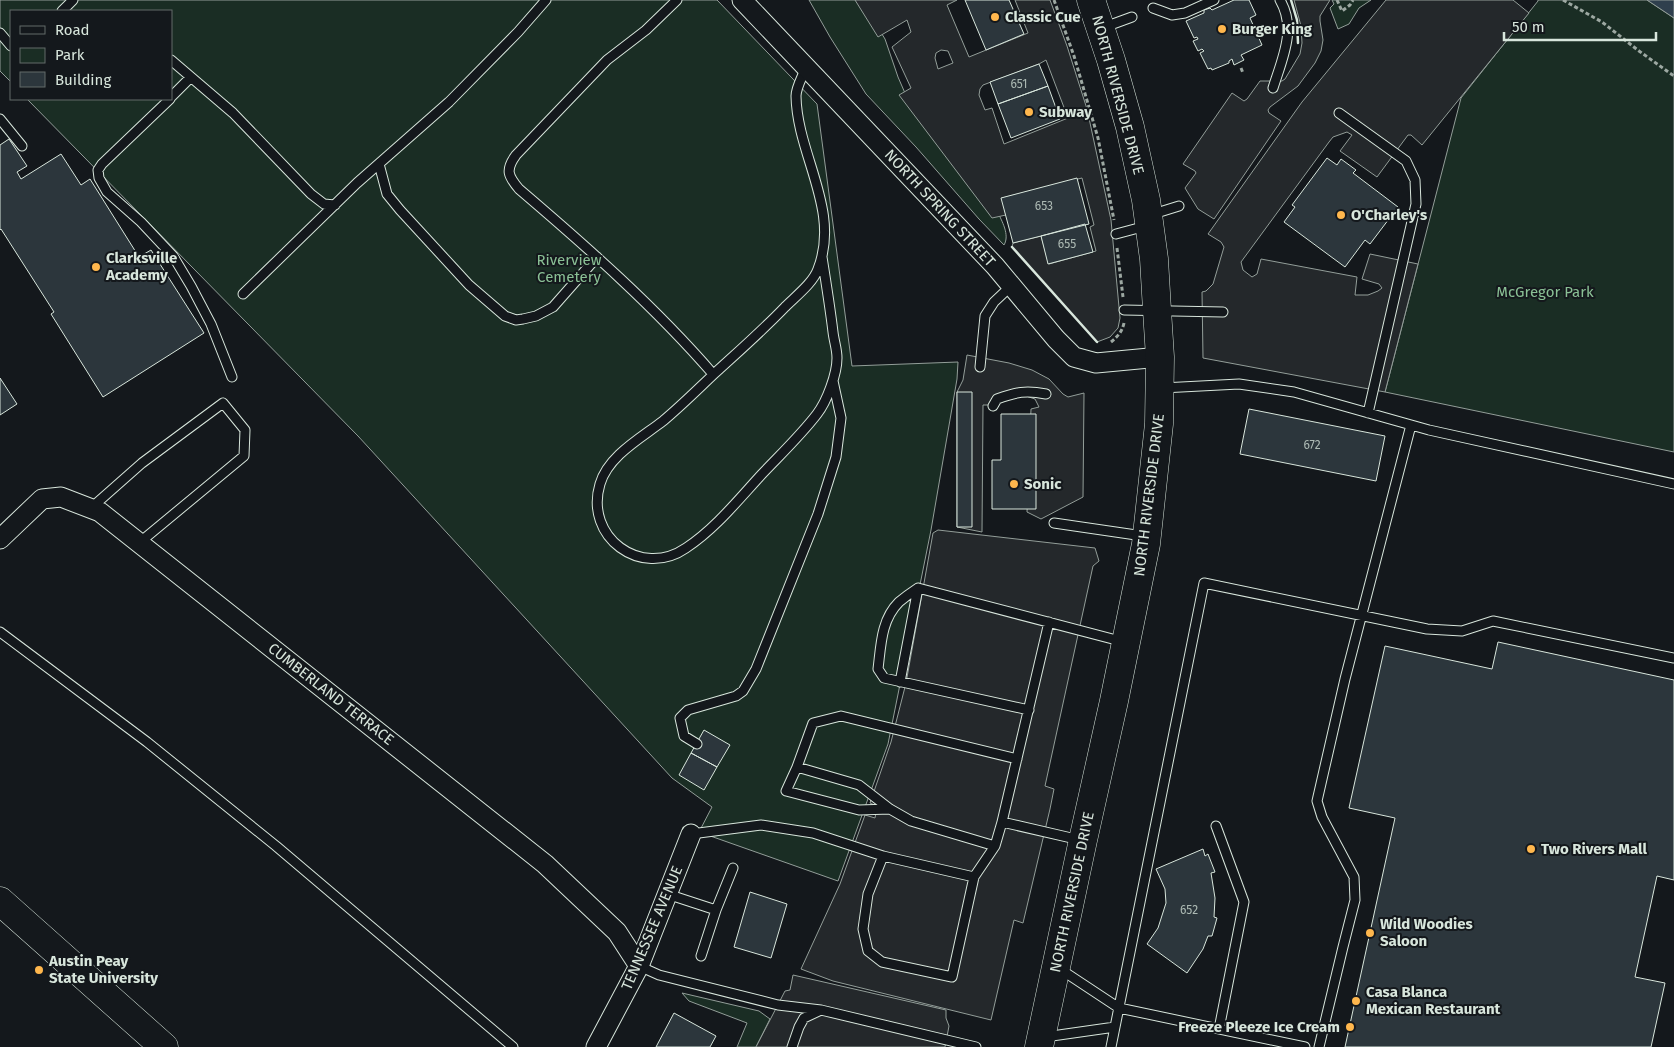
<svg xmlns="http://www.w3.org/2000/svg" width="1674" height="1047" viewBox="0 0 1674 1047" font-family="'Fira Sans',sans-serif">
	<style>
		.green { fill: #1a2d24; stroke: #939e99 }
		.parking { fill: #24282b; stroke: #939e99; fill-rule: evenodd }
		.water { fill: #2f3f4d; stroke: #939e99 }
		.building { fill: #2c363c; stroke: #d8e6dc }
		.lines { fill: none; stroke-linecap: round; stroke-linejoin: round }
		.service-casing { stroke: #d8e6dc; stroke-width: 11 }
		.minor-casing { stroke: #d8e6dc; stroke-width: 21 }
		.primary-casing { stroke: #d8e6dc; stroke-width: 29 }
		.trunk-casing { stroke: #d8e6dc; stroke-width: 29 }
		.path { stroke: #9da8a2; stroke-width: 3; stroke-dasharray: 4 2.5; stroke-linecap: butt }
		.service { stroke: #14181c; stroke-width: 9 }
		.minor { stroke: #14181c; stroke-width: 19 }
		.primary { stroke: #14181c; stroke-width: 28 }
		.trunk { stroke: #14181c; stroke-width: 28 }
		.wall { stroke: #d8e6dc; stroke-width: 2.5 }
		.poi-dot { fill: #ffb74d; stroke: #14181c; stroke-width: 2 }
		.labels { text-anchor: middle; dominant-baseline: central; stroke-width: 4; stroke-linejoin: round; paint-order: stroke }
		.number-label { font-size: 12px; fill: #adbab4 }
		.poi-label { font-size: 15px; font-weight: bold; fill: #d8e6dc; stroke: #14181c; text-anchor: start }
		.street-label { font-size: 15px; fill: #d8e6dc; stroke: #14181c }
		.park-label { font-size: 15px; fill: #8ac095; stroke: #14181c }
	</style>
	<rect width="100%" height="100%" fill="#14181c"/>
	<path class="green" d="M0,0H717L817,104L852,366L958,362L957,379L931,530L888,744L838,881L699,832L712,807L672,778L358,436L27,99H171V11H11V82L0,71Z
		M809,0H864L872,18L885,39L898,77L908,100L997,211C1002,221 1010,235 1004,245L979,219L916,147L866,94L830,37Z
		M1332,0H1371L1359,8L1349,24L1338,29L1330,8L1334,4Z
		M1538,0H1647L1674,18V452L1385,392L1461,98L1538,1Z
		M682,993L759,1011L770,1019L756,1047H737L747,1023L689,1001Z"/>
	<path class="parking" d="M855,0H957L947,5L969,57L1028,33L1015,0H1050L1067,46L1087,109L1111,220L1120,318L1118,328L1110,337L1097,342L1012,247L1013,243L1041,236L1049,264L1096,251L1090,227L1094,225L1082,178L1002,198L1006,215L992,218L899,95L911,88L892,47L911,32L907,20L878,37ZM941,50L948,51L953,63L938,69L935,58L936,53ZM1046,60L1068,118L1004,144L992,108L985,110L979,95L980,89L983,85L1039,64Z
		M1294,0H1330L1320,16V21L1323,40L1321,51L1315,63L1298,86L1270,107L1268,110L1269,113L1281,121L1214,219L1198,209L1185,188L1196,173L1195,171L1183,164L1232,93L1244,101L1247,99L1260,81H1282L1285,79L1300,54L1302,43L1301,26Z
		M1386,0H1513L1529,13L1422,145L1411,135H1408L1377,177L1340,151L1352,135L1347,132L1333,137L1329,142L1241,262L1243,270L1252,277L1257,274L1261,259L1357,277L1355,295H1368L1378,291L1382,288L1379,284L1362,279L1370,254L1418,264L1385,392L1203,358L1202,292L1206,291L1213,284L1224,247L1221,242L1208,234L1302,102Z
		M967,355L1009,363L1032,370L1049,379L1063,394L1068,397L1084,393L1083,497L1041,519L1027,512L1031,409L1039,407L1035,399L1026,396L1015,397L1004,400L998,405H983L982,532L957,527V392L963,380Z
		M938,530L1095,548L1099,561L1093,566L1045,786L1054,789L1050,809L1023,923L1014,920L991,1020L833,981L801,969L840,884L865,815L875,818L877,806L870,803L891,742L906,683L933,533Z
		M793,975L946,1010V1018L949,1026L945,1047H756L785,991L790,990Z"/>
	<path class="water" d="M1647,0H1674V18Z"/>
	<path class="building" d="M965,0H1009L1024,34L986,50Z
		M1234,0H1249L1256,15L1250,18L1262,45L1241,55L1244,60L1234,65L1232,59L1229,61V63L1212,70L1211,68L1208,69L1200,53L1204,51L1202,49L1198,51L1193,41L1198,39L1197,37L1194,38L1186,21L1204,13V10L1210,8L1212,10Z
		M1039,64L1048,86L998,104L990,82Z
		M1048,86L1060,119L1011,138L998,104Z
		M9,139L27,166L17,172L21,179L61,154L81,185L90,179L139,257L151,250L204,333L103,397L51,314L54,312L1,229L0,230V145Z
		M1327,158L1337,165L1341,159L1356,170L1353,173L1398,207L1370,244L1365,240L1345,267L1284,222L1295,207L1292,205Z
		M1077,178L1089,224L1013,243L1001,198Z
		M1085,224L1093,252L1048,264L1041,236Z
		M0,378L17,404L0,415Z
		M957,392H972V527H957Z
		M1249,409L1385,436L1376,481L1240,454Z
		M1001,414H1036V509H992V460H1001Z
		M1498,642L1674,680V880L1657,876L1635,977L1665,983L1651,1047H1345L1395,818L1349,808L1385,646L1492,669Z
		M704,730L730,745L717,767L691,753Z
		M691,753L717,767L704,790L679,775Z
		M1203,849L1205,856L1208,854L1215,872L1211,873L1215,898L1214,917L1217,918L1212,936H1208L1203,949L1187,973L1147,944L1158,928L1166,903L1165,889L1156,869Z
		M750,892L787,904L771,958L734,947Z
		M674,1013L716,1036L710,1047H656Z"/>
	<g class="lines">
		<g class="service-casing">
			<path id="service" d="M677,0L646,30L607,60L516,155C505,170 508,176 519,189C587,247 655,307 713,374
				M1153,8L1172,15L1185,13L1214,0
				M62,11L73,0
				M1102,28L1132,17
				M0,33L11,46
				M171,60L233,113L311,194L324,204L335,205
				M806,67C803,76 796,87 796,96C797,155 841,210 818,269C813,283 796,296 785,307C763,330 739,351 715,373C698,389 681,406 663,421C641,438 608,456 600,484C584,537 641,579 686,548C715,529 738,500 762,474C780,455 801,435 817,414C827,401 837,374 837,358C837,349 834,341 833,332C830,307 826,282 822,257
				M1273,88C1282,59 1297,29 1280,0
				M171,97L191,77
				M170,99L102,164L98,170L99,178L107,192L141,222L173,256L191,286L211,324L232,377
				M1339,113L1406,161L1415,180L1416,204L1368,413
				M0,119L22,146
				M379,164L387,194L400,210L469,285L505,316L516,320L523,319L536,316L553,307L597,257
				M1150,215L1179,206
				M1116,234L1146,226
				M243,294L357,183L449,102L518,32L546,0
				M1124,310L1223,312
				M980,367L985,316L994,302L1011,286
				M1162,388L1239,384L1294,392L1429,430L1674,484
				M993,406L997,399C1016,392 1026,390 1046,394
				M91,508L142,463L223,403L245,430L244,456L139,543
				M1054,523L1143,536
				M918,588C912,592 905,597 899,602C881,620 881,645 878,669L884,678L1029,710
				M918,588L1124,642
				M1049,622L1002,822L1080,840
				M0,632L147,742L276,846L513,1047
				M900,682L918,588
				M697,744L684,736L680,718L688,710L736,696L743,691L756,669L818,514L836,457L841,418L833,381
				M797,767L786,791L859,810L890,809
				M1002,822L995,846L911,821L890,809L859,785L797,767L813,723L841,716L1017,759
				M1216,826L1244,902L1219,1029
				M691,834L761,825L813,833L883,856
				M974,877L883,856L868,894L863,929L868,951L882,962L952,977L974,877L995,846
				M667,894L716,910
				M701,956L716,910L733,868
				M639,966L659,975L778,1005L821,1010L976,1047
				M1060,969L1119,1008L1305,1047
				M1045,1037L1115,1027
				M792,1047L799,1027L804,1018L821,1010
				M1111,1047L1204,583L1427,629L1462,631L1493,621L1674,658
				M1319,1047L1343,947L1355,900L1354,877L1322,817L1317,801L1345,679L1411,425"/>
		</g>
		<g class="minor-casing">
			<path id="minor" d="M742,0L995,266L1056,339L1074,357L1096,363L1160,357
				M0,539L42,499L61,497L100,512L545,864L617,932L639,966
				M596,1047L639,966L691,834"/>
		</g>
		<g class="primary-casing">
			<path id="primary" d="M0,901L164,1047"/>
		</g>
		<g class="trunk-casing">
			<path id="trunk" d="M1039,1047L1083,840L1114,701L1146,544L1159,424L1160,357L1157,310L1154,259L1146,200L1130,127L1111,60L1091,0"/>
		</g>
		<path class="path" d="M1054,0L1074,56L1098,138L1114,220
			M1337,0L1342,11L1350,5L1353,0
			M1563,0L1602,22L1639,51L1674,76
			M1241,68L1243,73
			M1117,248L1123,297
			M1111,342C1118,336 1122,332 1124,323"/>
		<use href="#service" class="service"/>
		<use href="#minor" class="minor"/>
		<use href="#primary" class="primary"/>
		<use href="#trunk" class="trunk"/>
		<path class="wall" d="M1291,0L1297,20L1298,43
			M1012,247L1097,342"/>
	</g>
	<g class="poi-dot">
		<circle cx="995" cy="17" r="5"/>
		<circle cx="1222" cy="29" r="5"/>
		<circle cx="1029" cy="112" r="5"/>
		<circle cx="1341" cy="215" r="5"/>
		<circle cx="96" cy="267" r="5"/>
		<circle cx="1014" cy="484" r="5"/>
		<circle cx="1531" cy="849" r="5"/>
		<circle cx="1370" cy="933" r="5"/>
		<circle cx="39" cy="970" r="5"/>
		<circle cx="1356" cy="1001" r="5"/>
		<circle cx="1350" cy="1027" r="5"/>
	</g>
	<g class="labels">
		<g class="number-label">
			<text x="1019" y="84">651</text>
			<text x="1044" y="206">653</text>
			<text x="1067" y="244">655</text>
			<text x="1312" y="445">672</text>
			<text x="1189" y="910">652</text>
		</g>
		<g class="poi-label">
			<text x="1005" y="17">Classic Cue</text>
			<text x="1232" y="29">Burger King</text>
			<text x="1039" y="112">Subway</text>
			<text x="1351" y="215">O'Charley's</text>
			<text x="106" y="258">Clarksville<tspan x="106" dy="17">Academy</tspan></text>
			<text x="1024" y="484">Sonic</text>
			<text x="1541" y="849">Two Rivers Mall</text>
			<text x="1380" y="924">Wild Woodies<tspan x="1380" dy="17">Saloon</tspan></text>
			<text x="49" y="961">Austin Peay<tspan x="49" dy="17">State University</tspan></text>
			<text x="1366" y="992">Casa Blanca<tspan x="1366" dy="17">Mexican Restaurant</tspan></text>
			<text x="1340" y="1027" text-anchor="end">Freeze Pleeze Ice Cream</text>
		</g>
		<g class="street-label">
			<text transform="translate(1118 95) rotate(75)">NORTH RIVERSIDE DRIVE</text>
			<text transform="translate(940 208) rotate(47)">NORTH SPRING STREET</text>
			<text transform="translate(1149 495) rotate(-83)">NORTH RIVERSIDE DRIVE</text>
			<text transform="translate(331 694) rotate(38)">CUMBERLAND TERRACE</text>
			<text transform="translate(1072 892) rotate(-78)">NORTH RIVERSIDE DRIVE</text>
			<text transform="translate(652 928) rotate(-67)">TENNESSEE AVENUE</text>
		</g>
		<g class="park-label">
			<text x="569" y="260">Riverview<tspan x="569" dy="17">Cemetery</tspan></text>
			<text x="1545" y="292">McGregor Park</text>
		</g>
	</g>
	<rect x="10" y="10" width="162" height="90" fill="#14181c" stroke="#626a69"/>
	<rect x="20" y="26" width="25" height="8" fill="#14181c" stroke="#626a69"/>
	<text x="55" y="35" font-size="15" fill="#d8e6dc">Road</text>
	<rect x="20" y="48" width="25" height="15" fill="#1a2d24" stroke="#626a69"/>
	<text x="55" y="60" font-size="15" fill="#d8e6dc">Park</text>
	<rect x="20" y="72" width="25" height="15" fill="#2c363c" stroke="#626a69"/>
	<text x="55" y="85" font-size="15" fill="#d8e6dc">Building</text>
	<path d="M1504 32v8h152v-8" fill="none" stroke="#d8e6dc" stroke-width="2.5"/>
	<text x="1512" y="32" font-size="15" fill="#d8e6dc" stroke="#14181c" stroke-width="4" paint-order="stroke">50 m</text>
</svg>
